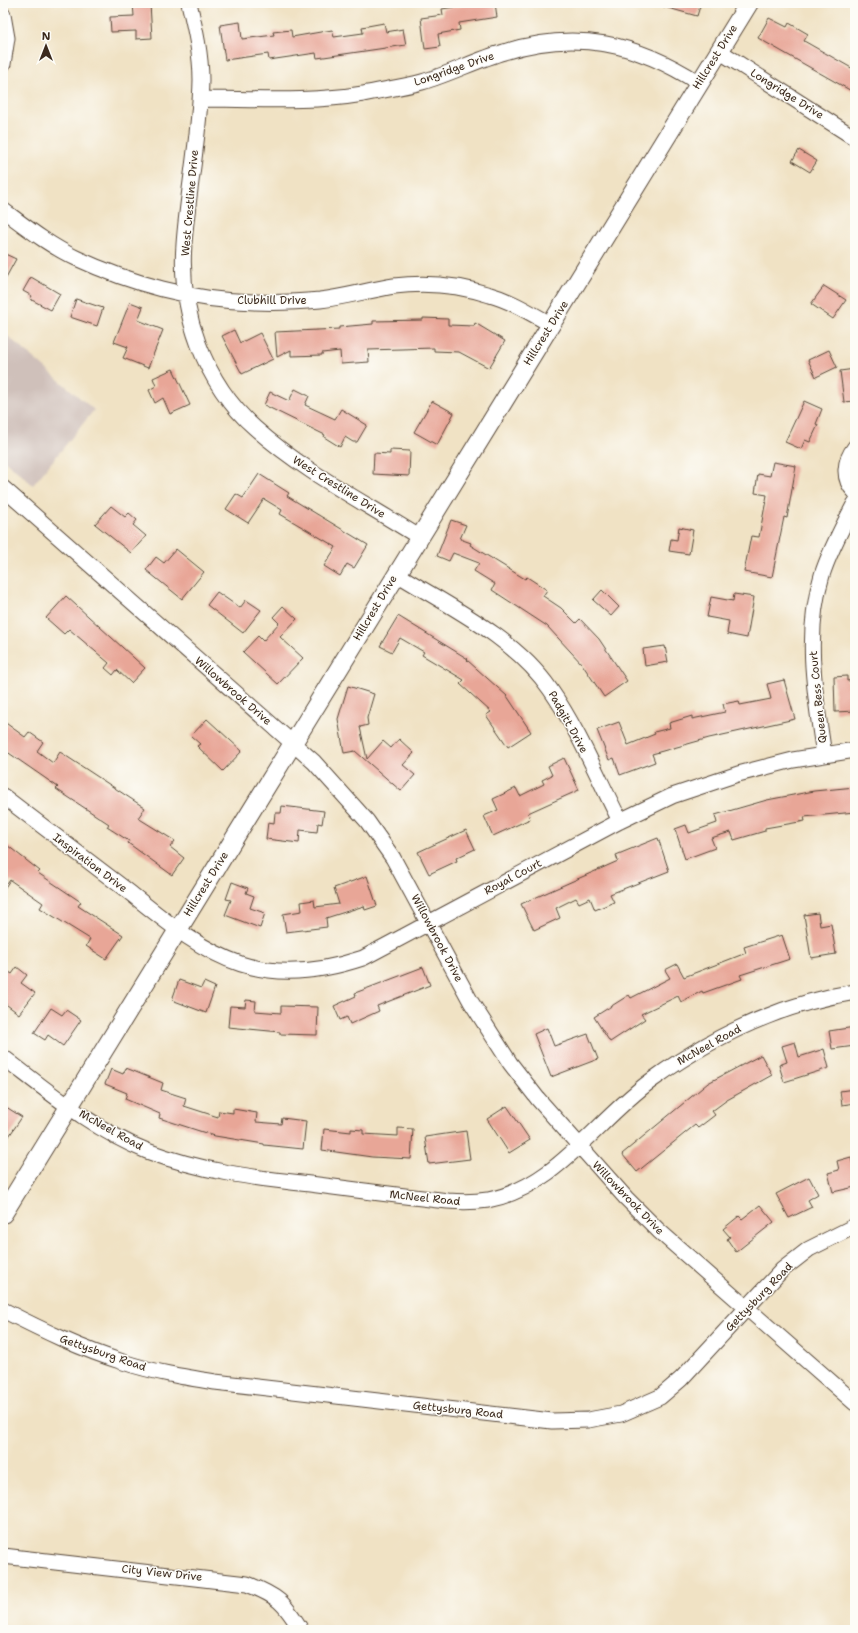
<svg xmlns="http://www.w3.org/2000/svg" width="858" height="1633" viewBox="0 0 858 1633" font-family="'Shantell Sans',sans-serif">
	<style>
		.industrial { fill: #cfc0ba }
		.building { fill: #e8a697 }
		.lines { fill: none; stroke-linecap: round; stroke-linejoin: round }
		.minor-casing { stroke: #564637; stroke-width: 17 }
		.tertiary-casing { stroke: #564637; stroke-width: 20 }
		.minor { stroke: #fff; stroke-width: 15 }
		.tertiary { stroke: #fff; stroke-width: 18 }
		.labels { text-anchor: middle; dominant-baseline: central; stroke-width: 3; stroke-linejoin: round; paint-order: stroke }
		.street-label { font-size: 11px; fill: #3b2a1e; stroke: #fdfcf7 }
	</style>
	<rect width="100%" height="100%" fill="#fdfcf7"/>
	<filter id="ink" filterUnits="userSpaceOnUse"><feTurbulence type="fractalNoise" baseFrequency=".025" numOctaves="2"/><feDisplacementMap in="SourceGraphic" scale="8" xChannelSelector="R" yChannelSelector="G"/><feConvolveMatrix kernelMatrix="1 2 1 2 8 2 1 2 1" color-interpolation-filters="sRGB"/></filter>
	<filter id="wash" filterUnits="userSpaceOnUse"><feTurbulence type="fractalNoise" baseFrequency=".012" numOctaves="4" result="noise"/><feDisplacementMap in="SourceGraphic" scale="16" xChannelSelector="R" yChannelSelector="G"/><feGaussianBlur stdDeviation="0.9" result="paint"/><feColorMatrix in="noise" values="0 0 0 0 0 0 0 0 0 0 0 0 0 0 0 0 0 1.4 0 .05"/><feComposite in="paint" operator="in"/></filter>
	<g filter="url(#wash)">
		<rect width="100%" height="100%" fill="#f0e2c4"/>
		<path class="industrial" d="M3,332L94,410L33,485L3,459Z"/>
		<g id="blocks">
			<path class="building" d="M133,3H150L152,38L136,39V31L111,32L110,17L134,16Z
				M466,3H495L497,17L459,23L460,30L438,34L440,47L425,49L421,18L443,15L442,9L467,5Z
				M662,3H701L697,16L661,6Z
				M769,18L787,27L789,23L808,34L804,41L855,70V93L758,38Z
				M240,22L242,39L274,35L273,32L291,30L292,37L332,30L334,37L363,33L362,27L384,23L386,32L403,29L406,45L317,58L316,53L269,60L268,54L225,60L220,25Z
				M799,150L817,161L810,172L792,161Z
				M3,253L16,259L3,283Z
				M31,277L60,294L51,310L30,299L32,296L23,291Z
				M824,286L846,300L833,319L811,304Z
				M76,299L103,308L97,326L70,317Z
				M130,302L143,307L138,320L163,330L148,368L123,358L128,347L114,342Z
				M423,318L448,319V325L474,326L475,323L505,341L489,368L459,352L434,351V348L368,350L369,362L341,364L340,351L322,353V355L291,356V350L277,357L275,332L339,329V327L373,324V321L423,320Z
				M234,330L240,343L260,333L273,359L242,374L222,336Z
				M829,350L837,367L816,377L808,360Z
				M173,369L190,405L170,414L163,398L155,403L149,390L156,386L153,378Z
				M855,369V401L844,402L840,371Z
				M295,389L309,396L305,405L335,419L341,409L367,425L357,442H353L345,437L340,447L324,437L325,435L264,405L270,392L289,401Z
				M432,401L454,413L437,445L414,432Z
				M804,401L822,409L816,424L818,425L810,442L805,440L801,449L785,442Z
				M390,450L410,451L409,476L373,474L374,453L390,454Z
				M773,462L796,466L787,518L784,517L772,577L744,572L751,536L759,537L767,495L755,493L758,474L770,476Z
				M259,474L289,493L287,496L368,545L354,568L347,564L340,576L324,566L336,547L280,514L282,510L264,499L248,523L226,509L236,494L243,498Z
				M111,506L125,517L129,513L137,520L133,525L146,536L131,553L95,524Z
				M451,520L466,525L460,539L471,543L470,545L525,579L527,577L547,590L543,596L561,608L576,623L580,619L599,639L627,681L604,697L582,664L547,626L492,590L495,584L474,571L479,563L453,553L449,561L437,556Z
				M679,527L693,530L689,554L669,551L671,539L677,540Z
				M176,549L204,572L182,599L146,570L156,557L164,563Z
				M602,590L619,607L611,616L593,600Z
				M217,592L240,608L246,600L261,610L243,633L207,605Z
				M734,594L754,597L747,638L727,634L729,621L707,617L711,597L733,601Z
				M66,596L145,668L131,683L117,670L113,675L105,668L109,663L69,629L64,634L46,618Z
				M283,606L297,619L280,637L303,658L278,684L243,652L258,636L263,641L279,623L273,617Z
				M398,616L468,659L467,660L507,696L531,732L508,747L486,715L491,712L460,684L464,680L422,655L424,652L400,638L392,652L380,646Z
				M665,646L668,662L645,666L643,649Z
				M847,676V681L855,680V711L835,712L834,677Z
				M784,680L795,719L709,738L652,754L655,762L620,775L614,758L609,760L597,730L619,722L628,745L655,734L654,732L670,728L669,723L692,716V719L725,712L723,704L739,701L740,705L771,699L767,684Z
				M348,686L374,694L367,718L368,725L360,727L367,759L383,741L391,748L399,739L414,753L403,765L415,775L401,791L355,751L344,753L338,719Z
				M207,719L242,751L223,771L197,746L200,744L191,736Z
				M3,721L25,737L29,732L43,742L37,751L53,763L60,752L145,808L138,818L175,841L170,847L184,858L172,875L128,843L129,841L107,827L109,824L56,789L58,787L3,749Z
				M564,758L579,790L528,813L530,819L493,836L484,816L498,810L493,799L516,788L520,796L544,784L542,780L552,775L548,766Z
				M855,787V812L804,817L805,821L765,828V831L734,840L731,832L711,838L715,848L685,859L675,829L686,825L689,833L717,823L715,815L767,800L814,791Z
				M282,806L324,811L322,824L318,823L317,832L300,830L299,843L266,839L268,822L274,823L275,813H281Z
				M466,830L475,849L456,858L457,861L429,874L418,852Z
				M658,838L669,871L610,894L614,902L595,910L590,898L579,903L576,898L556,908L560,918L534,930L521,904L618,861L616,855Z
				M3,842L40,871L38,873L81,902L78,906L123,935L106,959L86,946L90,939L40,908L43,903L10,880L3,890Z
				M367,876L377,906L365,910L364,906L326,918L327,927L286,932L283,914L302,911L301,902L314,900L315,907L339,904L334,888Z
				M232,882L248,888L246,893L254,896L250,908L265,913L260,928L225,915L231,900L226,899Z
				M818,913L820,926L831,924L836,954L811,958L804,915Z
				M782,935L790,959L740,975L742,979L703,993L702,991L681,1002L678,996L641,1014L645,1019L610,1042L594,1017L629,995L631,998L670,978L665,970L677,964L684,977L746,953L744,947Z
				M17,967L27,975L21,983L35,993L19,1014L3,1002V968L12,974Z
				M423,967L430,985L377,1006L379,1011L350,1024L347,1017L340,1020L334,1006L356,996L355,993Z
				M179,980L201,988L204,982L215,987L206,1013L172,1000Z
				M246,1000L256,1001L255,1011L281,1013V1006L318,1007L317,1035L280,1034V1032L228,1027L230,1006L245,1007Z
				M51,1008L62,1015L66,1010L81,1020L63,1046L48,1035L45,1040L34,1033Z
				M855,1027V1046L832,1049L829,1031Z
				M547,1028L554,1046L588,1034L598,1059L551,1077L534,1034Z
				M795,1042L799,1057L824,1049L829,1068L784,1082L779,1065L787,1062L782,1046Z
				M761,1055L772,1075L727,1100L712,1111L715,1115L698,1128L695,1125L637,1172L622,1154L708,1083Z
				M126,1068L163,1083L161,1090L186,1098L184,1106L218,1117L219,1111L233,1113V1109L257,1113L256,1122L281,1124L282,1118L306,1121L303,1149L264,1145V1144L215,1136L159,1118L160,1114L125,1099L127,1093L105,1084L111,1069L123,1074Z
				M854,1089L855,1103L842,1105L840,1091Z
				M3,1105L22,1117L3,1145Z
				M507,1106L530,1140L509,1153L487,1119Z
				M398,1128L413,1129L411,1159L372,1157L322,1150L324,1129L351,1132V1129L363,1130V1134L398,1136Z
				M466,1131L470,1159L429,1164L425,1137Z
				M851,1157L853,1166H855V1187L833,1192L828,1173L839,1170L837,1161Z
				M809,1177L818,1194L808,1200L812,1207L789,1218L776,1194Z
				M760,1205L774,1222L736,1252L727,1239L730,1237L723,1229L739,1216L742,1219Z"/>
		</g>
	</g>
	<g filter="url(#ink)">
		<use href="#blocks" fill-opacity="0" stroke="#564637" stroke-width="1"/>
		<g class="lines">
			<g class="minor-casing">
				<path id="minor" d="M189,3C195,28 201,54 201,80C200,135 188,189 184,244C179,311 204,383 255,428C304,472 364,502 419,537
					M3,15L7,38L3,64
					M719,51L855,138
					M200,99C253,99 310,103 363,94C382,90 403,87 422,82C450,74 476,60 504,52C576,29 637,43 699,83
					M3,210C26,227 50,246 76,258C130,283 193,301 254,302C275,303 299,302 320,300C345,297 369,290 394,286C425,282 459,285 490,295C512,301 532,314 552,325
					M855,447C844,461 842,479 855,492
					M3,488L314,762L367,821L393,858L471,1002L510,1063L538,1099L626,1198L659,1231L855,1403
					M397,574C450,607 514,637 550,689C578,729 598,778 620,821
					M824,755C815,695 804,634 822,575C830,550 843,526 855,503
					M3,796C45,828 87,860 129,892C163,919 199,950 241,964C281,977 324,971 363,958L620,821L672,796L738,774L793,760L855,750
					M3,1057C48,1091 94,1130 147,1151C200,1171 254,1178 310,1184C356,1190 402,1196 448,1201C461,1202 475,1202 488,1200C557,1187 597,1119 652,1080C713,1036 780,1004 855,992
					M3,1310C42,1330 81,1349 123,1362C153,1372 184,1377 215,1382L552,1421L588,1420L621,1414L660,1397L681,1379L782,1270L809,1249L855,1226
					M3,1556L247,1584C278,1596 284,1602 301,1630"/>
			</g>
			<g class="tertiary-casing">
				<path id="tertiary" d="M3,1214L749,3"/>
			</g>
			<use href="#minor" class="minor"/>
			<use href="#tertiary" class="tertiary"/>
		</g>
	</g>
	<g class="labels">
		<g class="street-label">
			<text transform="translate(715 57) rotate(-58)">Hillcrest Drive</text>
			<text transform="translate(454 69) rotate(-19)">Longridge Drive</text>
			<text transform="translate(787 94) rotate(32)">Longridge Drive</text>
			<text transform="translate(190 203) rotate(-85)">West Crestline Drive</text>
			<text x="272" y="300">Clubhill Drive</text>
			<text transform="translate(546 333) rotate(-58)">Hillcrest Drive</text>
			<text transform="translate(339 487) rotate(32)">West Crestline Drive</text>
			<text transform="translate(375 608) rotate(-59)">Hillcrest Drive</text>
			<text transform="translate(233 691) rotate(41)">Willowbrook Drive</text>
			<text transform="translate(818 697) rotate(-96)">Queen Bess Court</text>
			<text transform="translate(568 722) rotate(61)">Padgitt Drive</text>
			<text transform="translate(90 863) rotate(37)">Inspiration Drive</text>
			<text transform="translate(513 877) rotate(-28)">Royal Court</text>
			<text transform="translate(206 884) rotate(-58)">Hillcrest Drive</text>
			<text transform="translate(437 938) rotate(62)">Willowbrook Drive</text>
			<text transform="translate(709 1045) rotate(-29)">McNeel Road</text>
			<text transform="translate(111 1130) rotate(29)">McNeel Road</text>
			<text transform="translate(425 1198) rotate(6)">McNeel Road</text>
			<text transform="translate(628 1198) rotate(46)">Willowbrook Drive</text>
			<text transform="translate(759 1297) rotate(-46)">Gettysburg Road</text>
			<text transform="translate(103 1353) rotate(19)">Gettysburg Road</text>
			<text transform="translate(458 1410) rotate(6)">Gettysburg Road</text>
			<text transform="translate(162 1573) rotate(6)">City View Drive</text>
		</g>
	</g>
	<rect width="858" height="1633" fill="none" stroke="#fdfcf7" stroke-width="16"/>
	<g transform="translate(46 46)" stroke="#fdfcf7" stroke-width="3" paint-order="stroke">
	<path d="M0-3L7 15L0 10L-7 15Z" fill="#3b2a1e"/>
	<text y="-6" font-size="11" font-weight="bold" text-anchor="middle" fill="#3b2a1e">N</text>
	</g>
</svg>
